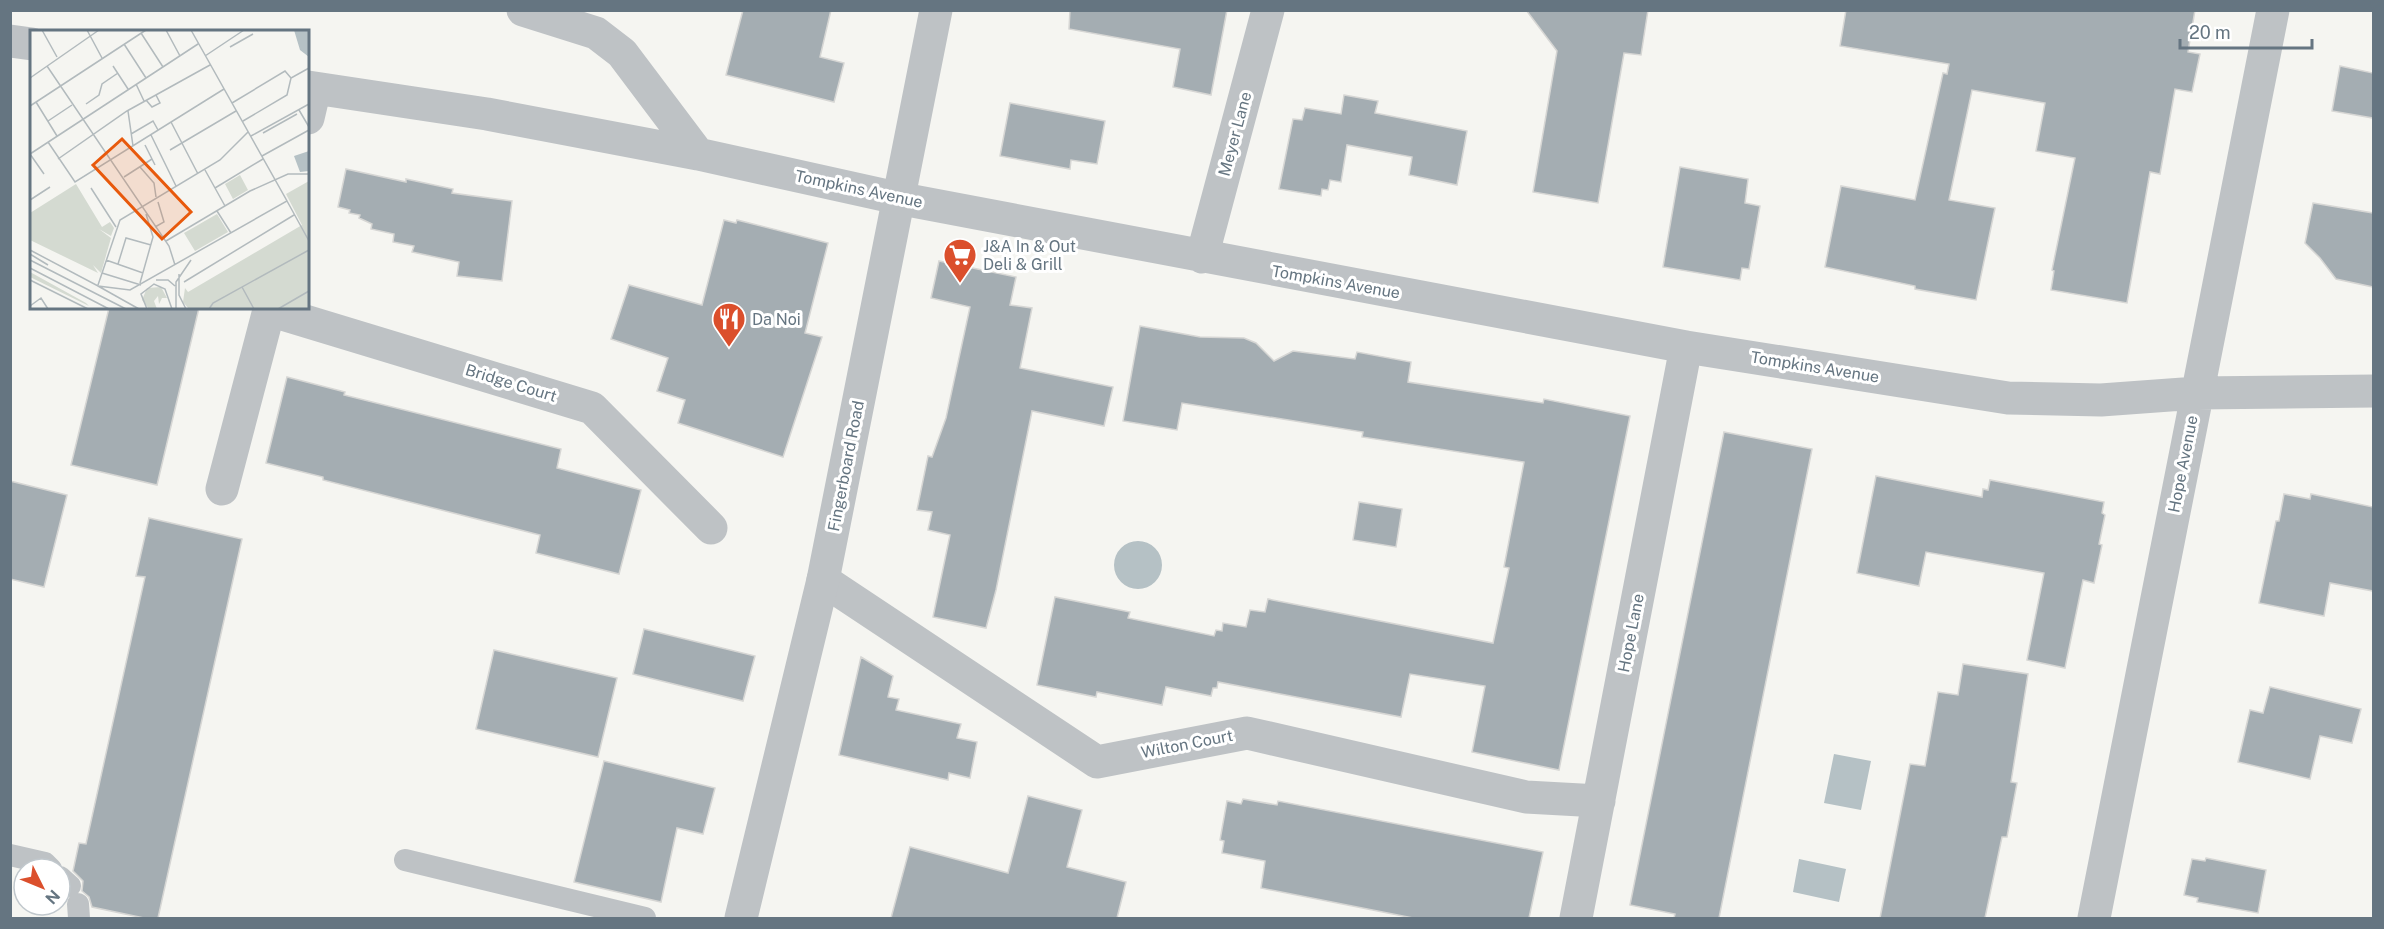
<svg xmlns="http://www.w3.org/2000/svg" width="2384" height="929" viewBox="0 0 2384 929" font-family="'Public Sans',sans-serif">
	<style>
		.water { fill: #b5c1c5 }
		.building { fill: #a4adb2; stroke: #d6d6d4; stroke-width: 1.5 }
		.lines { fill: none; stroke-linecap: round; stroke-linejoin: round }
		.service { stroke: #bec2c5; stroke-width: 22 }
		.minor { stroke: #bec2c5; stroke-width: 33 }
		.tertiary { stroke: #bec2c5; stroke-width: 33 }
		.labels { text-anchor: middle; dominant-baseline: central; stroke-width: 6; stroke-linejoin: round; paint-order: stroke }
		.street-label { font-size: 16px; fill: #657581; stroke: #fff }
		.poi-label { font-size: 16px; fill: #657581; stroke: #fff; text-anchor: start }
		.inset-road { fill: none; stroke: #b2babd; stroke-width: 1.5 }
		.view { fill: #e8590c; fill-opacity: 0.15; stroke: #e8590c; stroke-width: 3 }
		.inset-edge { fill: none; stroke: #657581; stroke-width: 3 }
	</style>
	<rect width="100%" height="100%" fill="#f5f5f1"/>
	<path class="water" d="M1114 565a24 24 0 1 1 48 0a24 24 0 1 1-48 0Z
		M1834,754L1871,761L1861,810L1824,803Z
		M1799,859L1846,869L1839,902L1793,892Z"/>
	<path class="building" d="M743,10H831L820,57L844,63L834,102L726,75Z
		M1070,10H1227L1211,95L1173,87L1180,49L1069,29Z
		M1526,10H1648L1641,55L1624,53L1598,203L1533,192L1557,51Z
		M1846,10H2195L2188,52L2200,54L2192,92L2175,89L2160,174L2150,172L2127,303L2051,290L2054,271L2052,270L2075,158L2036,151L2045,103L1972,90L1949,200L1995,208L1976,300L1915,289V286L1825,267L1841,186L1915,200L1943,73L1947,74L1949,64L1840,46Z
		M2340,66L2373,73V118L2332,111Z
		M1344,95L1378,101L1375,113L1467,131L1457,185L1409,175L1412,157L1347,145L1341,182L1330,180L1328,190L1322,189L1321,196L1279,189L1293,119L1302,120L1305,108L1341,114Z
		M1010,103L1105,121L1097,164L1071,160L1070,169L1000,156Z
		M1680,167L1748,179L1745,203L1760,206L1749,269L1742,268L1740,280L1663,267Z
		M346,169L406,182V179L453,189L452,193L512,201L502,281L457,276L459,262L412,252L414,246L393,242L394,234L371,229L372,224L359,218L360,215L349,213L350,210L338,207Z
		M2313,203L2373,213V287L2336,279L2320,258L2305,243Z
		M724,220L736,223L737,220L828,243L805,333L822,337L783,457L678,423L685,400L657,391L668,358L611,339L629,285L702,305Z
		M939,261L1016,277L1010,305L1032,308L1020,368L1113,387L1104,426L1032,411L996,590L986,628L933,617L950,535L928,530L932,512L917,510L928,456L932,457L946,418L970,307L931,298Z
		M109,308H199L157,485L71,465Z
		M1140,326L1200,337L1244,338L1256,343L1274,361L1293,351L1355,359L1357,352L1411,362L1408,382L1543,403L1544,399L1630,416L1559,770L1472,752L1485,686L1410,674L1401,717L1218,682L1217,688H1213L1211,696L1166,687L1162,705L1097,692L1096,697L1037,685L1055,597L1130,612L1128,618L1214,636L1216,630L1222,631L1223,623L1246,627L1250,610L1265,612L1268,599L1493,643L1509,568L1504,567L1524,462L1362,437L1363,432L1182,403L1177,430L1123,421Z
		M287,377L345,392L344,395L561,449L557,468L641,490L619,574L536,553L540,535L323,480V477L266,463Z
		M1724,432L1812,449L1719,918H1674L1675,914L1630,905Z
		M1876,476L1982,497L1983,489L1988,490L1990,480L2104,502L2102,513L2105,515L2099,544L2102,545L2094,583L2083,580L2065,668L2027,660L2044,573L1926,552L1919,586L1857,573Z
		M10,481L67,495L44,587L10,579Z
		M2284,494L2310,499L2311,494L2373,507V591L2330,583L2324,616L2259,603L2276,521H2279Z
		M1359,502L1402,509L1396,547L1353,540Z
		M149,518L242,539L158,918H144L92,907L89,897L82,891L83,881L73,871L79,843L86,844L145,577L136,576Z
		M644,629L755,656L743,701L633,674Z
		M494,650L617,678L598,757L476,729Z
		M861,657L893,676L888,697L899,699L896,710L961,724L957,738L977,742L970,778L949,773L948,780L839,755Z
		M1963,664L2028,674L2011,782L2017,783L2007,837H2002L1985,918H1880L1910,764L1925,766L1938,692L1958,695Z
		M2270,687L2361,709L2352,743L2320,736L2310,779L2238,762L2250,710L2263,713Z
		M604,761L715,788L703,834L677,828L661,902L574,882Z
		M1028,796L1082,810L1067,867L1126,882L1117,918H891L910,847L1008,873Z
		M1243,799L1277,805L1278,801L1543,852L1529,918H1413L1261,888L1265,861L1222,853L1224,841L1220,840L1227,801L1241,804Z
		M2206,858L2266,870L2258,913L2197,902L2198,898L2184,895L2192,859L2205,861Z"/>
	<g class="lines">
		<path class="service" d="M10,855L45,863L51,869
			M405,860L645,918
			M60,877L70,886
			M78,904L79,918"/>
		<path class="minor" d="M523,10L596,33L622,53L698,154
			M10,41L32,44
			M308,87L487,114L698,154L897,198L1686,347L2008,398L2101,400L2197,393L2374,391
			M308,118L315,88
			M1202,257L1268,10
			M269,308V310L592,408L711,528
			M222,489L269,310
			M823,580L1097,762L1247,733L1526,797L1599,801
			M1576,918L1686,347
			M2094,918L2273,10"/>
		<path class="tertiary" d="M741,918L823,580L936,10"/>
	</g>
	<defs>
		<g id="supermarket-pin" transform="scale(1.725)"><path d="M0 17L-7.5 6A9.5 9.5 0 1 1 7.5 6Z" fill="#db4f2c" stroke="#fff"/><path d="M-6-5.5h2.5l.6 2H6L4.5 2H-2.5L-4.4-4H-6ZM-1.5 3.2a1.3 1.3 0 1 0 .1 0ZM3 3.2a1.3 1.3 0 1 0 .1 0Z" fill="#fff"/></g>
		<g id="restaurant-pin" transform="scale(1.725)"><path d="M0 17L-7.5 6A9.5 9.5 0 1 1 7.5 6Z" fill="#db4f2c" stroke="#fff"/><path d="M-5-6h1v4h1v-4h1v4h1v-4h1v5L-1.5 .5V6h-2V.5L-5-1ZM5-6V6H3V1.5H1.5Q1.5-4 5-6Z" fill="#fff"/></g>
	</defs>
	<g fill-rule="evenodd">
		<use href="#supermarket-pin" x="960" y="255"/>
		<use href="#restaurant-pin" x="729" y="319"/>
	</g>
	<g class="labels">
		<g class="street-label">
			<text transform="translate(1235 134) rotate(-75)">Meyer Lane</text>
			<text transform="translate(859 189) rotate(12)">Tompkins Avenue</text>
			<text transform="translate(1336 282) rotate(10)">Tompkins Avenue</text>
			<text transform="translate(1815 367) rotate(9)">Tompkins Avenue</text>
			<text transform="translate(511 383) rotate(17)">Bridge Court</text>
			<text transform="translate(2183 464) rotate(-79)">Hope Avenue</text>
			<text transform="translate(846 466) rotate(-79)">Fingerboard Road</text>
			<text transform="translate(1631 633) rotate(-79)">Hope Lane</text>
			<text transform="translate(1187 744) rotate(-11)">Wilton Court</text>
		</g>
		<g class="poi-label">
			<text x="983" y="246">J&amp;A In &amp; Out<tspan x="983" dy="18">Deli &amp; Grill</tspan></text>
			<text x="752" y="319">Da Noi</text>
		</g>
	</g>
	<g transform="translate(30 30)">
		<rect width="279" height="279" fill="#f5f5f1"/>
		<path d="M210,145L218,160L203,169L195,154ZM279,151V279H159L153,272L155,258L158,262L272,195L256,164ZM46,154L72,197L80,192L84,198L81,206L69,199L81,208L71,243L63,235L68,243L0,210V183ZM187,184L198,202L165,221L154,203ZM0,242L56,273L59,276L0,247ZM131,257L137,268H132L129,274L128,266L124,271L127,279H119L112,270L117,258Z" fill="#d4dad1"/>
		<path d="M264,0H279V27L270,20ZM279,121V141L270,142L264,126Z" fill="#b5c1c5"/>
		<path class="inset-road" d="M12,0L27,27M57,0L72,28M136,0L150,26M111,3L133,37M94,14L116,48M200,17L223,4M175,26L214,0M17,36L139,216L145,235M83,36L98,59M0,48L69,0M106,54L114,71M116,70L122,77L130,73L126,65M6,72L27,106M202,73L255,41L261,48M56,74L69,65L72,54L88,43M0,76L116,0M269,80L279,97M98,81L103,116M18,91L42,75M213,91L257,65L261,48L279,38M141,92L168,144M233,103L267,84M101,104L123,91L128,100M121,105L146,156M221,106L279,74M18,112L45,152L194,59M115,115L125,135M140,120L206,81M0,124L168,14M0,124L14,144M232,126L279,100M28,129L97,81L180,35M110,137L124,153L126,167M175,140L195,176M94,147L122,129M61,158L86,197M185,158L233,129M0,170L20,157M257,171L279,211M187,181L201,203M125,197L134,192L128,172M136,211L220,161L258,144H279M0,220L68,256L100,260L257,171L161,0M0,224L18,235M0,230L96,279M76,230L113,243M88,234L96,208L121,215M0,238L79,279M72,243L111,255M149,244V265L156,279M0,250L58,279M126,250H138L145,256M154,252L264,185M110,253L123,207L116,184M68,255L90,190L190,130L218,102M68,256L109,279M212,257L224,279M0,276L11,268L18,279M117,279L111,264L124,254L135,259L142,279M146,279V252L161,230M179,279L183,273L279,220M248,279L279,261"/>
		<path class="view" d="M92,109L161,182L132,209L63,135Z"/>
		<rect width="279" height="279" class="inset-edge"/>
	</g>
	<rect width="2384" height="929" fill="none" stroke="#657581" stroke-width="24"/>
	<g transform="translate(42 887) rotate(133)"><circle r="28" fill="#ffffff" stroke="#c1c8cd" stroke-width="1.5"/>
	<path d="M0-4.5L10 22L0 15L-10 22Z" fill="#db4f2c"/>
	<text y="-9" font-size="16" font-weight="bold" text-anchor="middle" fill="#657581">N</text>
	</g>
	<path d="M2180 39v9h132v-9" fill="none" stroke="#657581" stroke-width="3"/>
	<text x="2189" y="39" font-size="18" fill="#657581" stroke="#ffffff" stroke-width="4.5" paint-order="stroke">20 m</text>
</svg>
